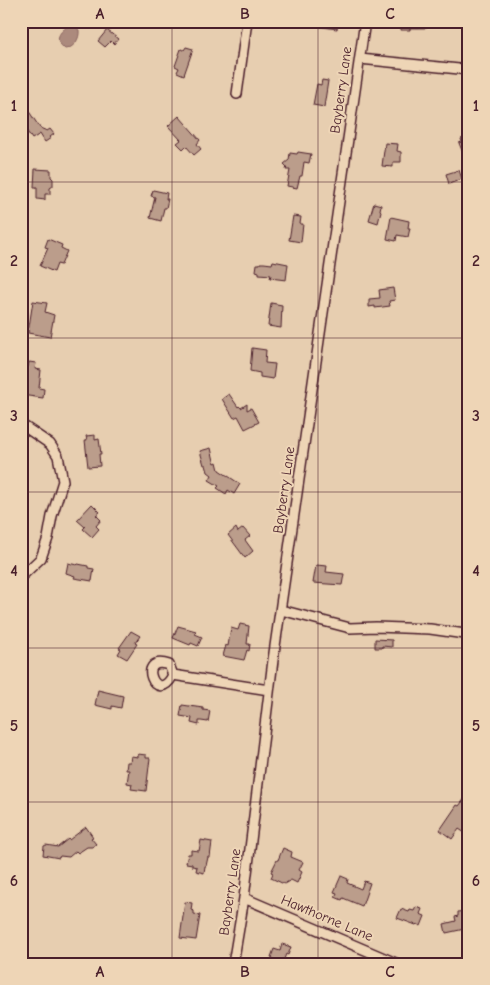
<svg xmlns="http://www.w3.org/2000/svg" width="490" height="985" viewBox="0 0 490 985" font-family="'Comic Neue',sans-serif">
	<style>
		.water { fill: #ac8a7d; stroke: #855f5c }
		.building { fill: #bb9d8b; stroke: #4a1f2b }
		.lines { fill: none; stroke-linecap: round; stroke-linejoin: round }
		.minor-casing { stroke: #4a1f2b; stroke-width: 12 }
		.minor { stroke: #eed5b6; stroke-width: 9 }
		.grid { fill: none; stroke: #4a1f2b; stroke-width: 1; stroke-opacity: 0.55 }
		.labels { text-anchor: middle; dominant-baseline: central; stroke-width: 4; stroke-linejoin: round; paint-order: stroke }
		.street-label { font-size: 14px; fill: #4a1f2b; stroke: #eed5b6 }
		.neatline { fill: none; stroke: #4a1f2b; stroke-width: 2 }
		.grid-label { font-size: 16px; text-anchor: middle; font-weight: bold; fill: #4a1f2b }
	</style>
	<rect width="100%" height="100%" fill="#e7ceb0"/>
	<filter id="ink" filterUnits="userSpaceOnUse"><feTurbulence type="fractalNoise" baseFrequency=".02" numOctaves="2"/><feDisplacementMap in="SourceGraphic" scale="10" xChannelSelector="R" yChannelSelector="G"/><feConvolveMatrix kernelMatrix="1 2 1 2 8 2 1 2 1" color-interpolation-filters="sRGB"/></filter>
	<g filter="url(#ink)">
		<path class="water" d="M70,25L74,26L79,30C80,39 74,48 65,49C53,39 59,32 70,25Z"/>
		<path class="building" d="M308,21H338L337,29L308,25Z
			M401,21H427V28H410V30H401Z
			M107,30L118,39L114,44L111,41L105,47L98,41Z
			M186,47L193,49L184,75L177,72L179,68L175,66L181,49L184,50Z
			M322,80L328,81L324,107L313,105L317,84L321,85Z
			M26,107L40,128L47,131L50,129L54,134L50,137L51,138L45,142L40,134L32,139L26,130L21,133V110Z
			M179,116L200,140L197,144L201,149L194,155L186,146L183,149L177,143L181,140L168,126Z
			M469,136V158H468L466,152L463,153L459,143L462,142L461,139Z
			M385,143L398,144L397,151L401,152V162H393V167L382,166Z
			M298,152L311,154L309,163L304,162L302,176H300L297,188L287,186L290,170H286L287,167L284,164L289,160L290,153L297,154Z
			M35,169L51,170V177L53,179V186L50,188V194H45V200L37,199V187H34Z
			M459,170L462,179L449,184L446,174Z
			M153,190L167,193L166,199H168L166,208H164L161,221L150,218L155,197L151,196Z
			M374,203L381,205L380,210L381,211L378,223L369,220Z
			M293,216L301,217L300,224H303L301,242L289,240Z
			M391,217L409,221L408,228H410L408,237L397,235L396,241L387,239Z
			M48,239L62,245L61,248L67,251L61,265L57,264L54,272L40,266L48,248L45,247Z
			M273,261L288,264L286,280L270,278L271,275L259,274V272L256,271L257,264H260V263H264L272,264Z
			M393,288L395,300L389,301L390,306L375,308V306L369,307V299L380,298L379,290Z
			M33,301L47,303L45,312L54,315L50,337L28,333Z
			M271,303L282,305L281,328L268,326Z
			M252,348L266,350L265,363L275,364L273,379L260,377V373L250,371Z
			M29,362L36,363L35,369L41,370L39,388L44,389L43,398L21,395L22,366L28,367Z
			M229,394L238,407L239,406L241,408L247,404V410L251,408L259,422L245,429L238,416L234,418L222,399Z
			M95,435V440L99,439L101,454H99L100,466L88,467L85,440H87L86,436Z
			M211,448L214,461L215,463L217,462L219,470L240,484L234,494L228,490L226,494L217,488L219,486L209,480L212,475L208,472L206,465H204L200,451Z
			M92,504L100,512L96,515L101,520L96,526L99,529L92,537L83,529L85,527L77,520Z
			M236,528L238,532L243,528L250,536L245,540L253,551L245,558L228,535Z
			M68,563L77,565L78,564L88,566V568L94,569L92,581L74,578L75,576L66,573Z
			M316,565L327,566L326,572L344,574L342,585L313,583Z
			M240,624L249,626L247,644H250L249,651L247,650L244,660L223,656L226,645L228,646L231,628L238,630Z
			M178,626L196,631L195,634L202,637L198,646L191,643L190,645L173,638Z
			M131,631L140,636L135,643L137,644L127,659L118,654L121,649L119,648Z
			M375,639L392,640V647L382,646V648H375Z
			M98,690L123,696L121,708L112,706V709L95,705Z
			M182,705L203,708V710L210,711L208,722L201,721H199V725L191,723L192,718L180,716Z
			M138,754L146,755V758H150L146,791L131,789L132,784L127,783L129,770H126L127,762H130L131,756L138,757Z
			M469,793V833L466,831L465,833L459,829L452,839L440,830L457,805L459,806Z
			M86,827L93,837L91,838L96,844L92,847H87L78,853L76,851L69,857L60,856L59,858L43,855L44,846L46,845L58,847L68,839L69,840Z
			M201,840L212,842L210,857H208L206,866H205L204,873L196,871L197,867L192,866V864L186,863L188,854H191V850L199,851Z
			M283,848L292,852L291,857L303,862L299,870L302,872L297,883L291,880L284,884L271,878L273,873L271,872L277,860H278Z
			M341,876L348,879L347,883L361,889L364,881L370,883L362,906L343,898L342,900L335,897L337,893L334,892Z
			M185,902L192,903L191,910L194,911V914L200,915L196,940L180,938Z
			M416,907L422,909L420,914L425,916L421,926L417,924L416,925L397,918L401,909L409,912L410,910L414,911Z
			M465,911V915L469,914V928L446,933L444,924L456,921L455,917L458,916V912Z
			M282,944L291,947L288,955L286,954L282,964H271L273,958L271,957L274,949L280,951Z"/>
		<g class="lines">
			<g class="minor-casing">
				<path id="minor" d="M360,59L469,70
					M237,94L247,21
					M21,425L25,427L50,444L58,456L63,481L52,516L48,538L41,558L24,574H21
					M281,610L350,628L376,627L430,629L465,634L469,632
					M173,675L169,665C135,653 156,708 173,675L269,690
					M244,898L398,964
					M233,964L244,898L273,660L365,21"/>
			</g>
			<use href="#minor" class="minor"/>
		</g>
	</g>
	<path class="grid" d="M172,21V964M318,21V964M21,182H469M21,338H469M21,492H469M21,648H469M21,802H469"/>
	<g class="labels">
		<g class="street-label">
			<text transform="translate(341 90) rotate(-82)">Bayberry Lane</text>
			<text transform="translate(284 490) rotate(-82)">Bayberry Lane</text>
			<text transform="translate(230 892) rotate(-82)">Bayberry Lane</text>
			<text transform="translate(327 918) rotate(23)">Hawthorne Lane</text>
		</g>
	</g>
	<rect width="490" height="985" fill="none" stroke="#eed5b6" stroke-width="55"/>
	<rect x="28" y="28" width="434" height="930" class="neatline"/>
	<g class="grid-label">
		<text x="100" y="19">A</text>
		<text x="245" y="19">B</text>
		<text x="390" y="19">C</text>
		<text x="14" y="111">1</text>
		<text x="476" y="111">1</text>
		<text x="14" y="266">2</text>
		<text x="476" y="266">2</text>
		<text x="14" y="421">3</text>
		<text x="476" y="421">3</text>
		<text x="14" y="576">4</text>
		<text x="476" y="576">4</text>
		<text x="14" y="731">5</text>
		<text x="476" y="731">5</text>
		<text x="14" y="886">6</text>
		<text x="476" y="886">6</text>
		<text x="100" y="977">A</text>
		<text x="245" y="977">B</text>
		<text x="390" y="977">C</text>
	</g>
</svg>
